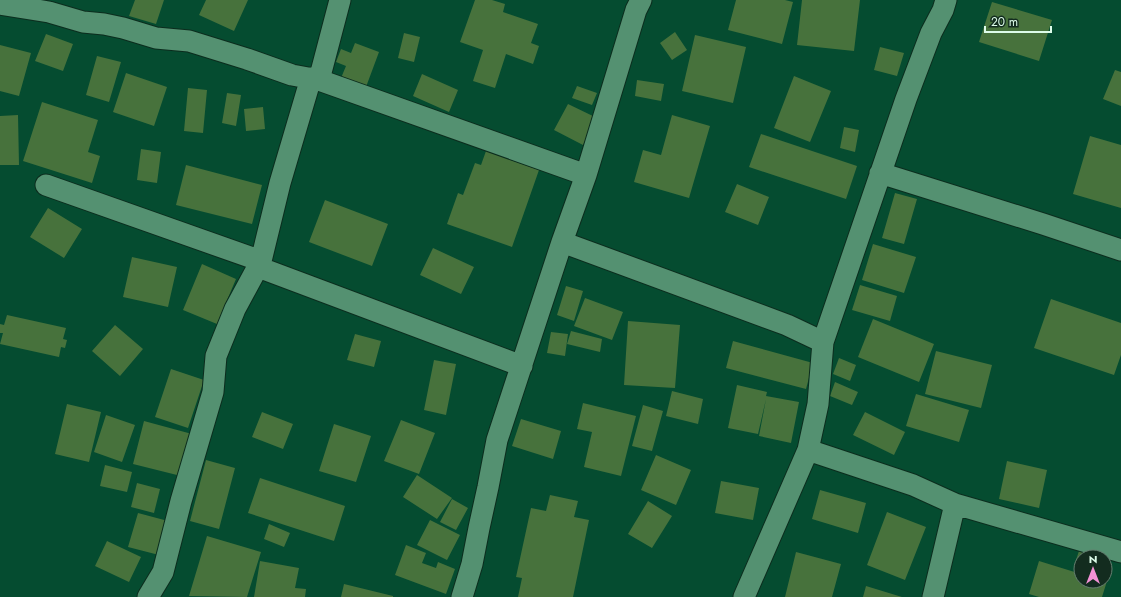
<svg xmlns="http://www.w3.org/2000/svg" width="1121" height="597" viewBox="0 0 1121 597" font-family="Jost,sans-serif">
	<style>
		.building { fill: #47723c }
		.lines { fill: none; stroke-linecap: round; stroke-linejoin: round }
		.minor-casing { stroke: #0c2d1e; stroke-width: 23 }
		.minor { stroke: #549171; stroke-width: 21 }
	</style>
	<rect width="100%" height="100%" fill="#054c30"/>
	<path class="building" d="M135,0H164L156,24L129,16Z
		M206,0H248L234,31L199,15Z
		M475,0H492L505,4L503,12L538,24L531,43L539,46L533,64L506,54L495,88L473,81L483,50L460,42Z
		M736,0H785L793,2L782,44L728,30Z
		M802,0H860L854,51L797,45Z
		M992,2L1052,20L1039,61L979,42Z
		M675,32L687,50L672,60L660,43Z
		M404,33L420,37L414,62L398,58Z
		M46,34L73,44L63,71L35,61Z
		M695,35L746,47L733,103L682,91Z
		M355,43L379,52L366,87L341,78L346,66L336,62L341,49L351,53Z
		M0,45L31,53L19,96L0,91Z
		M880,47L904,53L897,76L874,70Z
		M97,56L121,62L109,102L86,95Z
		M1115,70L1121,72V106L1103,99Z
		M126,73L167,87L154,126L113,112Z
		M422,74L458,90L449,112L413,96Z
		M794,76L831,91L810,142L774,128Z
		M637,80L664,84L661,101L635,96Z
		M577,86L597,93L592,105L572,98Z
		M188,88L207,90L203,133L184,131Z
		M227,93L241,95L236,126L222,123Z
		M42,102L98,120L88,152L100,156L92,183L23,161Z
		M568,104L597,118L583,145L554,130Z
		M263,107L265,129L246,131L244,109Z
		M18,115L19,165H0V116Z
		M672,115L710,126L689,198L634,182L643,150L661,155Z
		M844,127L859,130L855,152L840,148Z
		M761,134L857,166L846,199L749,167Z
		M1090,136L1121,145V208L1073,194Z
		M141,149L161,152L157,183L137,180Z
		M486,151L539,170L512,247L447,224L458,193L463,195L475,163L481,165Z
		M186,165L262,185L252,224L176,205Z
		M737,184L769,197L758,225L725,212Z
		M895,193L917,199L904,244L882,238Z
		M325,200L388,224L372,266L309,242Z
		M48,208L82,229L64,258L30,237Z
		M873,244L916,257L904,293L862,280Z
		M433,248L474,267L461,294L420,275Z
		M132,257L177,267L168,307L123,297Z
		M202,264L236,279L217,324L183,310Z
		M860,285L897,296L890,321L852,310Z
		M566,286L583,291L574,321L557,315Z
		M585,298L623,312L612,340L574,326Z
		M1051,299L1121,323V355L1114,375L1034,348Z
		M7,315L66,328L63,339L67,340L65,348L61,347L59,357L0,344L3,333H0V324L4,325Z
		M873,319L934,344L919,382L858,357Z
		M628,321L680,325L675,388L624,385Z
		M115,325L143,349L120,376L92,351Z
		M571,331L602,339L600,352L567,344Z
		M551,332L568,334L565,356L547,353Z
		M355,334L381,341L374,367L347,360Z
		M733,341L813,363L806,389L726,368Z
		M936,351L992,365L981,408L925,394Z
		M839,358L856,365L850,381L833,374Z
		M434,360L456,364L446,415L424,410Z
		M171,369L204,380L188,428L155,417Z
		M835,382L858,392L852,405L830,396Z
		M737,385L767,392L766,396L799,402L791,443L759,436L766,399L758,434L728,428Z
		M672,391L703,399L698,424L666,416Z
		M916,394L969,410L959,442L906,426Z
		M583,403L636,416L621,476L584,467L592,432L577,429Z
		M67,404L101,412L89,462L55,454Z
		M643,405L663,411L652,451L632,446Z
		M262,412L293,424L283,449L252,437Z
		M865,412L905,432L894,455L853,435Z
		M106,415L135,425L122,462L94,452Z
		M521,419L561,431L553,459L512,446Z
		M401,420L435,433L419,474L384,461Z
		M144,421L192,434L181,476L133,464Z
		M334,424L371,436L356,482L319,471Z
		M656,455L691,470L676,505L641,490Z
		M206,460L235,468L219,529L190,521Z
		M1007,461L1047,470L1039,508L999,499Z
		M105,465L132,472L127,492L100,486Z
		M417,475L452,498L437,519L403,497Z
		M260,478L345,506L334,541L248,513Z
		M721,481L759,488L753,520L715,513Z
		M137,483L160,489L154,513L131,507Z
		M820,490L866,503L858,533L812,519Z
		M550,495L578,501L574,517L589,520L573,597H518L522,578L516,577L531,508L546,511Z
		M452,499L468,508L456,530L440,522Z
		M648,501L672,516L652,548L628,534Z
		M887,512L926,527L905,580L867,565Z
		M138,513L168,521L159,555L128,547Z
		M430,520L460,535L447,560L417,545Z
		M269,524L290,533L284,547L264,539Z
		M207,536L261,552L247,597L189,596Z
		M107,541L141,557L129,582L95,566Z
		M406,545L426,553L422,563L436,568L438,562L455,569L446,594L395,575Z
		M1080,548L1104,557H1081V568L1074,566Z
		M796,552L841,564L832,597H785Z
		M1105,557L1109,558L1105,569Z
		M260,561L299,568L295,588L306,589L305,597H254Z
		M1039,561L1081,574V581H1107L1102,597H1039L1029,594Z
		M344,584L393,596V597H341Z
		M866,586L902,597H863Z"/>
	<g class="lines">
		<g class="minor-casing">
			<path id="minor" d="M0,4L49,12L83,22L104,24L123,28L156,38L189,41L247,59L292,75L319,80L586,175
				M319,80L340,0
				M880,173L1043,224L1121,250
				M46,185L261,261
				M562,242L787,325L823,342
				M258,267L522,366
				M955,504L1121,552
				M148,597L163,572L181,501L213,392L216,356L235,309L261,261L280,183L311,78
				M462,597L472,564L479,528L488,487L497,440L562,242L586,175L636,10L641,0
				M744,597L808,450
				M933,597L934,593L955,504L913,485L808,450L818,404L823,342L906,99L931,33L943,10L946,0"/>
		</g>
		<use href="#minor" class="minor"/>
	</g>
	<g transform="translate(1093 569)"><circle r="19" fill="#132c1f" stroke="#647f70"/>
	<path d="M0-3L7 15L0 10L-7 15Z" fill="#f391d5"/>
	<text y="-6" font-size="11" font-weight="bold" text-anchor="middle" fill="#ddfce9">N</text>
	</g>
	<path d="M985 26v6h66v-6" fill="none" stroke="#ddfce9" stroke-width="2"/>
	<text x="991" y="26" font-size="12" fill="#ddfce9" stroke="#132c1f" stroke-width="3" paint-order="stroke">20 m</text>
</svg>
